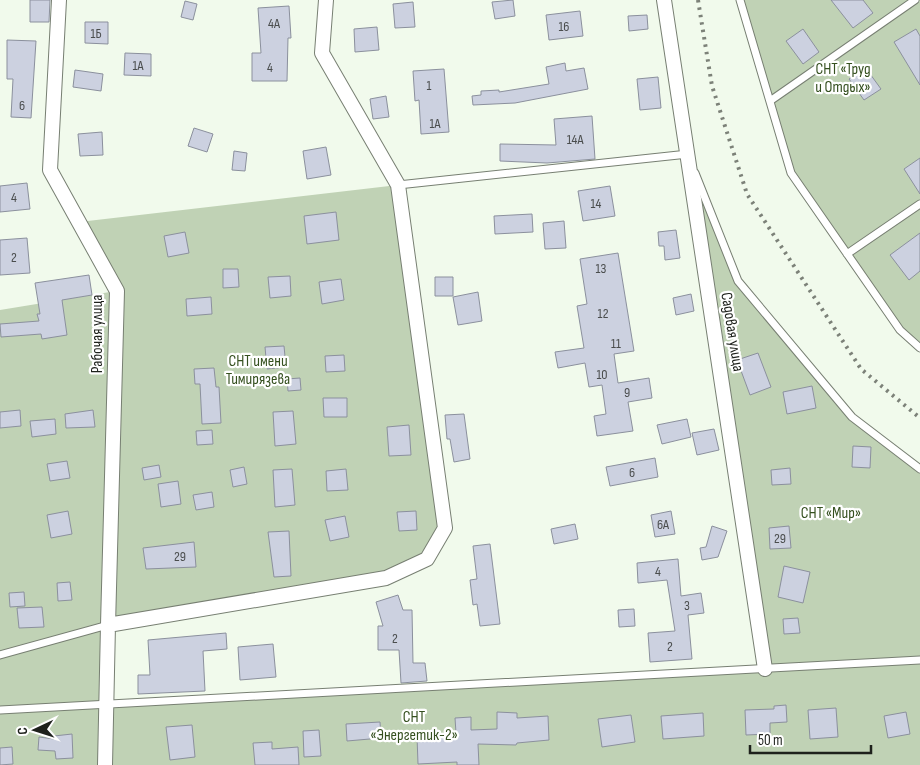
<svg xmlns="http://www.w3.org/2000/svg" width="920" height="765" viewBox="0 0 920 765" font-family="'Sofia Sans Condensed',sans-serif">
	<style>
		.green { fill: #c0d2b5 }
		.building { fill: #ccd1e0; stroke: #8b909d }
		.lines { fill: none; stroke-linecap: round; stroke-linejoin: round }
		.service-casing { stroke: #777f72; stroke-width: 9 }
		.minor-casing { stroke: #777f72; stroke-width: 16 }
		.service { stroke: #fff; stroke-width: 7 }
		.minor { stroke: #fff; stroke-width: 14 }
		.rail { stroke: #7c8178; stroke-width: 4; stroke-dasharray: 2.5 5; stroke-linecap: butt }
		.labels { text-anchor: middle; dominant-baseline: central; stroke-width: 4.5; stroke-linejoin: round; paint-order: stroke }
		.number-label { font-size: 14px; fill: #4a4d4d }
		.park-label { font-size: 16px; fill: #35501f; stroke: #fff }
		.street-label { font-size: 16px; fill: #1e211c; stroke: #fff }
	</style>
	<rect width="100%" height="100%" fill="#f1faec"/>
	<path class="green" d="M740,0H920V348L900,330L791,173Z
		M687,153L738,281L852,417L920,469V765H0V310L116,291L79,222L398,185L445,528L427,559L386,578L109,625L106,704L765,669Z"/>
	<path class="building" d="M30,0H50L49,22H30Z
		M513,0L515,16L495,19L492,2Z
		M831,0H863L873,13L853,28Z
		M185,1L197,4L193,20L181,17Z
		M413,2L415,27L395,28L393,4Z
		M289,6L291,38H288L287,81H252V53H261L258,8Z
		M580,11L583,36L549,40L546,15Z
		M647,15L648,29L629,31L628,16Z
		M85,22H108V44L85,43Z
		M377,27L379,50L355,52L354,29Z
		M803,29L819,52L803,64L786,41Z
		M916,29L920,36V85L894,42Z
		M7,40L36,41L31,118L11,117L13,79H7Z
		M125,53L151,54V76L124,75Z
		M565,63L566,71L584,68L588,89L515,103L473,105L472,96L481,95V91L499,90V92L549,84L546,67Z
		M865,67L881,89L864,100L849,79Z
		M444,69L449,132L421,134L419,100L415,101L413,71Z
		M75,70L103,74L101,91L73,87Z
		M658,77L661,108L640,110L637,79Z
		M386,96L389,117L373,119L370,99Z
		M592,116L595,159L547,163L500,161V144L556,145L554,119Z
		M194,128L213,134L207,152L188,146Z
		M102,132L103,155L80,156L78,134Z
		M326,147L331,175L307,179L303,151Z
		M234,151L247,153L245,171L232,170Z
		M920,158V194L904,169Z
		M27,183L30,209L0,212V186Z
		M610,186L615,216L583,221L578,191Z
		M336,212L339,240L307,244L304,216Z
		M532,214L533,232L495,234L494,216Z
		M564,221L566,248L545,249L543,223Z
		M676,230L680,258L665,260L664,246H659L658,232Z
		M185,232L189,253L168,257L164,236Z
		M920,233V271L909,280L890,255Z
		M27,238L30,273L0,275V240Z
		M618,253L634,351L614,354L618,383L649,378L652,398L628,402L633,431L597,436L594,416L606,414L602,385L589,387L585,363L558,368L555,352L584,348L577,306L587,304L580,259Z
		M223,269H238L239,287L223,288Z
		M89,275L92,295L62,300L67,335L42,339L41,334L1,337L0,324L39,321L37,314H40L35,283Z
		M290,276L291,296L270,298L268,277Z
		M435,277H453V296H435Z
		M341,279L344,300L322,304L319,282Z
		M478,292L482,321L458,325L453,297Z
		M691,294L694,311L676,315L673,298Z
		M211,297L212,314L187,316L186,299Z
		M284,346L286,367L267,369L265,347Z
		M758,353L771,387L750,395L737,360Z
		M344,355L345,371L326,372L325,356Z
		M214,368L216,387H219L221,423L202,424L200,384H195L194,369Z
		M300,378L301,390L288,391L287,379Z
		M812,386L816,408L787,414L783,392Z
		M323,398H347V417H324Z
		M20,410L21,426L0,428V412Z
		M93,410L95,427L66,428L65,414Z
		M293,411L296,444L275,446L273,412Z
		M464,414L470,459L454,462L450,439H447L445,415Z
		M55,419L56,434L32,437L30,421Z
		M687,419L691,437L662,444L657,425Z
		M409,425L411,455L389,456L387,427Z
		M714,429L719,450L697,455L692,433Z
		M212,430L213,444L197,445L196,431Z
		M853,446L871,447L870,468L852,467Z
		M655,458L658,477L610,486L606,467Z
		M67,461L70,478L50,481L47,464Z
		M159,465L161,477L144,480L142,468Z
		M244,467L247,484L233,487L230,470Z
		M790,468L791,484L772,485L771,470Z
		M292,469L295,505L275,507L273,470Z
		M346,469L348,490L327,491L326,471Z
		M178,481L181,504L161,507L158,484Z
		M212,492L214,507L196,510L193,495Z
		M68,511L72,534L51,538L47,515Z
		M416,511L417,530L399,531L397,512Z
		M671,511L675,534L655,537L651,515Z
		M345,516L349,537L330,541L325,520Z
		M575,524L578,539L554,544L551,529Z
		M712,526L727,531L718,557L702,560L700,548L706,547Z
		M789,526L791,548L770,549L769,528Z
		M289,531L291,576L274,577L268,532Z
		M194,542L196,567L146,569L143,548Z
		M490,544L500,624L480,626L477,604L473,605L470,580L477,579L473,546Z
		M678,559L681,596L701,593L704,613L688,615L692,659L650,662L648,633L675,631L667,580L638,583L637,563Z
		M784,566L810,572L803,603L778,597Z
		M70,582L72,600L58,601L57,583Z
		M24,592L25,606L10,607L9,593Z
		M398,595L403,610H412L413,663H425L427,681L401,683L399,650H378V626H383L376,602Z
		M42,607L44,627L19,628L17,608Z
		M634,609L635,626L619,627L618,610Z
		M798,618L800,633L784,634L783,619Z
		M226,633L227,649L203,651L205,691L138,694V675H150L148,640Z
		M273,644L276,677L240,680L238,647Z
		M786,705L787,722L770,723V734L746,735L745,710L774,709V706Z
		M836,708L838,737L810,739L808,710Z
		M497,712L517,713V718L548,716L549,740L517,743L516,745L478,744L479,765H457V762L418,764L417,736L456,733L455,718L471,717V730L497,729Z
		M906,712L910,734L888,738L884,716Z
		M703,713L704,736L663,739L661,716Z
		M631,715L635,742L602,747L598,719Z
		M380,722L381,738L347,741L346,724Z
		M192,725L195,757L170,760L166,727Z
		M319,730L321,756L304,757L303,731Z
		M72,734L73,758L56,759L55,751L38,750L39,737L54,739V736Z
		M272,742V749L298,747L299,765H255L253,743Z
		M12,747L13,764L0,765V748Z"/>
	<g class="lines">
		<g class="service-casing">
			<path id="service" d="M740,0L791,173L900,330L920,348
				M770,101L915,0
				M695,173L738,281L852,417L920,469
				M398,185L688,154
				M847,254L920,204
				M0,655L108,625
				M0,710L920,660"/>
		</g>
		<g class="minor-casing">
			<path id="minor" d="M59,0L50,170L117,291L108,625
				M664,0L765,669
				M105,765L108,625L386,578L427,559L445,528L398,185L322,53L326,0"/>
		</g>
		<use href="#service" class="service"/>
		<use href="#minor" class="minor"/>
		<path class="rail" d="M698,0L712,86L747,194L861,369L920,418"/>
	</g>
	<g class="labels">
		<g class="number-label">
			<text x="274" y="23">4А</text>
			<text x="564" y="26">16</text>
			<text x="96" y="33">1Б</text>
			<text x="138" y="65">1А</text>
			<text x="270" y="67">4</text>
			<text x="429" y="85">1</text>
			<text x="22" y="105">6</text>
			<text x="435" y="123">1А</text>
			<text x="575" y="139">14А</text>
			<text x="14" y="197">4</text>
			<text x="596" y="203">14</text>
			<text x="14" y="257">2</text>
			<text x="601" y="268">13</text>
			<text x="603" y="313">12</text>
			<text x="616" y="343">11</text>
			<text x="602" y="374">10</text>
			<text x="627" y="392">9</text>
			<text x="632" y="472">6</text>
			<text x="663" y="524">6А</text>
			<text x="780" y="538">29</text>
			<text x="180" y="556">29</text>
			<text x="658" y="571">4</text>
			<text x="687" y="605">3</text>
			<text x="395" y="638">2</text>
			<text x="670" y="646">2</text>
		</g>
		<g class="park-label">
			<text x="843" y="69">СНТ «Труд<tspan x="843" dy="18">и Отдых»</tspan></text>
			<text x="258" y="361">СНТ имени<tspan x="258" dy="18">Тимирязева</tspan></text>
			<text x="831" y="513">СНТ «Мир»</text>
			<text x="414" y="717">СНТ<tspan x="414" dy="18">«Энергетик-2»</tspan></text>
		</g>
		<g class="street-label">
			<text transform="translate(732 332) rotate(81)">Садовая улица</text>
			<text transform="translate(97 334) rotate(-90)">Рабочая улица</text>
		</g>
	</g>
	<g transform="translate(35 730) rotate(266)" stroke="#ffffff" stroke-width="4" paint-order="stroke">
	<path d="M0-4L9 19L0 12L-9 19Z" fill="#1e211c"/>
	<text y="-8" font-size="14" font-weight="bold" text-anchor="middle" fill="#1e211c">С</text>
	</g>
	<path d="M750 745v8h121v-8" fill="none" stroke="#1e211c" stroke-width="2.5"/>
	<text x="758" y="745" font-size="15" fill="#1e211c" stroke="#ffffff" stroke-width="4" paint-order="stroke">50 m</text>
</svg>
